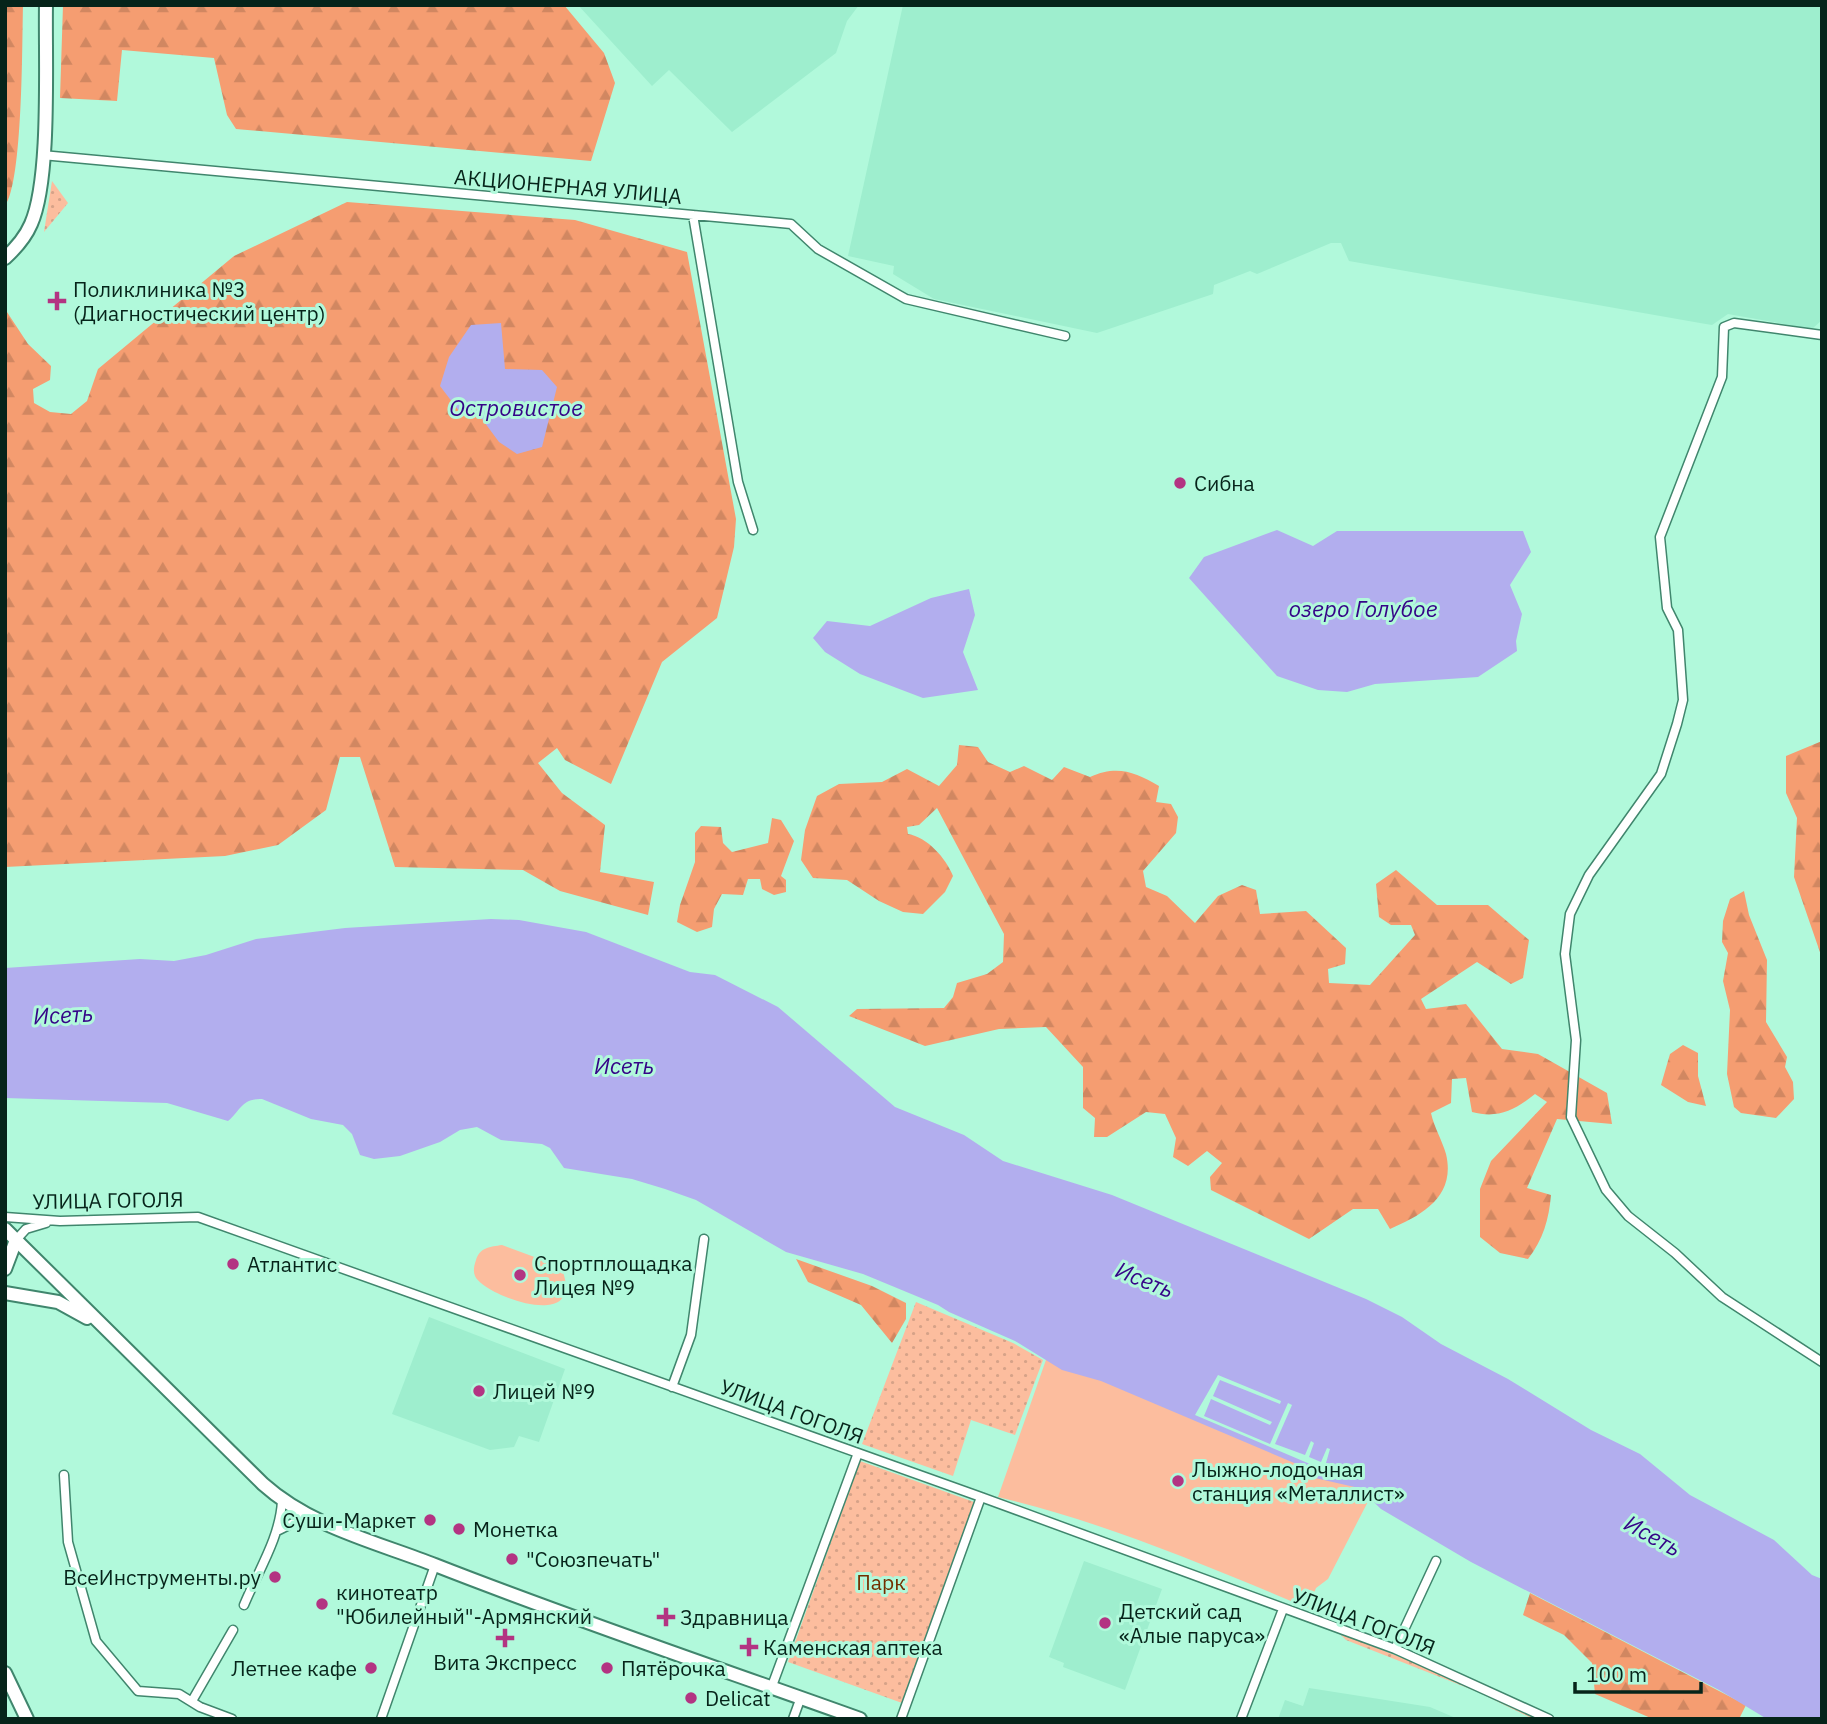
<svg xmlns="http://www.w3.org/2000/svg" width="1827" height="1724" viewBox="0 0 1827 1724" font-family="'IBM Plex Sans',sans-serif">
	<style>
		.built { fill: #9eeece }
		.grass { fill: url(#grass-dots) }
		.forest { fill: url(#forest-firs) }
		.pitch { fill: #fcbd9e }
		.water { fill: #b2aeee }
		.pier { fill: #b1f9db }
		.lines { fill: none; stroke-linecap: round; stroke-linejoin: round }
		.minor-casing { stroke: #40866d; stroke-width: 11 }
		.secondary-casing { stroke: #40866d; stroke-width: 16 }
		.primary-casing { stroke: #40866d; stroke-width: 16 }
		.minor { stroke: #fff; stroke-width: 8 }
		.secondary { stroke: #fff; stroke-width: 12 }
		.primary { stroke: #fff; stroke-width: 12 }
		.poi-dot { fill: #b33482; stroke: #b1f9db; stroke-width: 2.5 }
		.labels { text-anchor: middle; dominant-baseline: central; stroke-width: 6; stroke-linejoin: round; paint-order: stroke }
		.street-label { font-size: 21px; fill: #06241a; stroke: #b1f9db }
		.poi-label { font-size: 21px; fill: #06241a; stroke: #b1f9db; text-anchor: start }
		.park-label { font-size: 21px; fill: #732f00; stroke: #b1f9db }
		.water-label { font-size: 23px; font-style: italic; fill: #350487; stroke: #b1f9db }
	</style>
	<defs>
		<pattern id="grass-dots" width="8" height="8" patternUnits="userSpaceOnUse" patternTransform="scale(1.75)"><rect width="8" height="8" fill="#fcbd9e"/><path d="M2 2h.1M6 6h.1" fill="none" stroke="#d6a288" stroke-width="1.8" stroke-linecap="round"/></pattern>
		<pattern id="forest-firs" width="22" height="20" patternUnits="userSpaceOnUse" patternTransform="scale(1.75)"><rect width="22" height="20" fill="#f59d71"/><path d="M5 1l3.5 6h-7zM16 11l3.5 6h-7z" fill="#d18761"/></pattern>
	</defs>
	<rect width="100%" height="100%" fill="#b1f9db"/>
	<path class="built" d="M578,5H859L847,21L836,53L732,132L669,70L652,86Z
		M903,5H1822V320L1812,329L1728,314L1712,325L1700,323L1349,261L1341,243H1331L1257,274L1250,271L1214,285L1213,294L1097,333L934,299L893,274L894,266L848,256Z
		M429,1317L565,1369L539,1442L519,1436L514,1447L490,1450L392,1414Z
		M1084,1561L1162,1589L1125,1690L1063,1667L1064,1663L1049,1657Z
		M1309,1688L1430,1707L1458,1719H1278L1285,1700L1303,1706Z"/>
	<path class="grass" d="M52,181L68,203L44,232Z
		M916,1302L1013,1343L1043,1360L1015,1435L971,1420L953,1476L862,1444Z
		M860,1461L974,1502L902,1703L788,1662Z
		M1339,1633L1481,1689L1544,1719H1533L1478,1692L1346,1640Z"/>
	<path class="forest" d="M5,5H23C22,43 23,181 5,206Z
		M63,5H564L604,53L615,83L591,161L236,129L227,115L214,58L122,50L117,101L60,98Z
		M347,202L575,220L687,252L736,519L734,547L717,618L662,662L611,784L565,760L557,748L538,763L562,793L605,825L600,872L654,882L648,915L560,891L523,870L395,867L360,757H340L326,810L278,845L225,856L5,867V309L28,344L51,366L50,380L33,389L34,403L50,412L71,414L87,401L98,369L234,256Z
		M1822,741V958L1794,877L1797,818L1786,793V756Z
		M959,745L978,747L988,762L1010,772L1024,766L1052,780L1064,767L1090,777C1117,765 1135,772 1159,786L1156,802L1171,804L1178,817L1176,833L1143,871L1146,887L1167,896L1195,923L1218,896L1242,885L1256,890L1260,914L1306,911L1346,948L1345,964L1328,969L1329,983L1370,985L1415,935L1411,925H1391L1379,917L1376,884L1396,870L1437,905H1488L1529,940L1523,978L1511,984L1477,962L1421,999L1426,1009L1466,1004L1502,1049L1538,1054L1607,1093L1612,1124L1557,1119L1527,1188L1551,1195C1549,1219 1543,1240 1528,1259L1500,1253L1480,1237V1189L1491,1161L1547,1102L1535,1094C1515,1110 1498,1119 1472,1112L1466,1078L1452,1079L1451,1103L1431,1113C1434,1127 1442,1140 1446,1154C1456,1196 1423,1215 1390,1229L1378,1209H1353L1309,1239L1211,1190L1210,1177L1222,1163L1207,1151L1188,1166L1173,1157L1176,1138L1165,1114L1146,1112L1107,1137H1094L1095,1118L1083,1108V1067L1046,1027L999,1029L925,1046L849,1016L857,1009L944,1008L953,997L957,983L987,974L1003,962L1004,934L937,808L919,825L907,827L908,834C927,837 946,858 953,876L945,892L923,914L903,912L879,901L847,880L813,878L801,860L805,830L817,796L839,784L882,782L907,769L939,786L957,765Z
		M772,818L781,820L794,841L781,876L786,880V892L774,895L762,889L760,879H748L743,895L722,894L714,909L712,927L697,932L677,922L680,905L695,862V833L701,826L721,827L723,843L732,852L768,843Z
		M1744,891L1749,915L1767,960L1766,1022L1787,1057L1785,1067L1793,1082L1794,1099L1776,1118L1741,1113L1734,1107L1727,1074L1730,1010L1723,981L1728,953L1722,942L1723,921L1730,899Z
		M1683,1045L1698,1053V1076L1706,1106L1688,1102L1661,1085L1670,1054Z
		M796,1259L872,1286L906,1303V1319L892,1343L861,1305L808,1282Z
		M1530,1593L1746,1705L1739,1719H1653L1595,1694L1592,1663L1564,1635L1523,1615Z"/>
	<path class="pitch" d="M502,1245L556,1265L563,1272C584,1333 483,1295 475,1276C473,1271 474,1266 476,1260C480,1247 490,1247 502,1245Z
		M1047,1357L1375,1488L1328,1579L1316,1588L1308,1608C1207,1566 1104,1522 998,1497Z"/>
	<path class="water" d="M501,323L505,369L542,370L557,387L542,447L517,454L499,442L482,419L459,411L440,386L449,357L471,325Z
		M1277,530L1313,546L1337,531H1523L1531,552L1510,585L1522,614L1516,641L1517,651L1478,677L1375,684L1347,692L1318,690L1277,676L1189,578L1204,557Z
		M969,589L975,615L963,652L978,690L923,698L860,674L825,652L813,638L827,621L870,626L931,598Z
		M491,919L519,920L586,932L690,972L715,975L778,1007L895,1107L964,1135L1003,1161L1112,1195L1366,1299L1402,1317L1441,1344L1508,1379L1591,1430L1640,1454L1690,1495L1774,1540L1812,1575L1822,1579V1719H1767L1719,1690L1471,1562L1381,1509L1359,1488L1315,1478L1313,1471L1101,1381L1062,1370L1015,1341L949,1312L938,1305L863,1274L786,1252L696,1200L665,1189L632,1179L564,1168L550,1148L542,1144L501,1140L477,1127L460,1130L440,1142L400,1156L374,1159L360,1155L352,1134L343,1125L311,1119L262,1099C242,1098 240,1111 228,1121L167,1103L5,1098V968L140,959L174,961L206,955L256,939L345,928Z"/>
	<path class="pier" d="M1218,1375L1281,1401L1280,1404L1220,1380L1213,1396L1272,1422L1270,1425L1211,1399L1204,1416L1270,1444L1288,1403L1292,1405L1275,1444L1305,1455L1311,1441L1314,1443L1309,1457L1321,1462L1327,1448L1330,1449L1324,1470L1195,1415Z"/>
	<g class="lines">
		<g class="minor-casing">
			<path id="minor" d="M42,155L791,224L818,249L906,299L1065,336
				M693,215L738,482L753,530
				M1822,335L1734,323L1724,327L1722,377L1660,537L1667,608L1678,630L1683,700L1677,724L1661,774L1589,875L1570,914L1565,954L1576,1040L1571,1117L1606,1190L1628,1216L1675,1253L1722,1297L1822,1362
				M5,1217L60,1221L198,1217L981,1497L1395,1649L1549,1719
				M16,1240L26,1229L46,1223
				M672,1387L691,1335L704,1239
				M64,1475L68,1542L96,1641L138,1691L179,1694L200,1707L232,1719
				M279,1530L307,1516
				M244,1605C258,1571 280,1538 282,1501
				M1395,1649L1436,1561
				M772,1686L858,1453
				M192,1701L233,1630
				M381,1719L435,1565
				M793,1719L801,1697
				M901,1719L981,1497
				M1241,1719L1283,1609"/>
		</g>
		<g class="secondary-casing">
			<path id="secondary" d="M16,1240L263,1484C311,1527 376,1542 435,1565C575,1620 718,1668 860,1719
				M5,1293L58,1302L87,1318"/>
		</g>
		<g class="primary-casing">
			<path id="primary" d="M5,258C16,248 25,238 31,224C51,179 45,59 46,5
				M5,1229L16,1240L5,1269
				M5,1673L27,1719"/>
		</g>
		<use href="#minor" class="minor"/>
		<use href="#secondary" class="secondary"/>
		<use href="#primary" class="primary"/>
	</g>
	<g class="poi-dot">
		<path d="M53.5 290.5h7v7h7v7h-7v7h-7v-7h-7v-7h7z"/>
		<circle cx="1180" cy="483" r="7"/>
		<circle cx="233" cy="1264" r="7"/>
		<circle cx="520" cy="1275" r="7"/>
		<circle cx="479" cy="1391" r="7"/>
		<circle cx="1178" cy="1481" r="7"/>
		<circle cx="430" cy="1520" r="7"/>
		<circle cx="459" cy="1529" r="7"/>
		<circle cx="512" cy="1559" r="7"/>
		<circle cx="275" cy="1577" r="7"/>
		<circle cx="322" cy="1604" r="7"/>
		<path d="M662.5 1606.5h7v7h7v7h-7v7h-7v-7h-7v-7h7z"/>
		<circle cx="1105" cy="1623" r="7"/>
		<path d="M501.5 1627.5h7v7h7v7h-7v7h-7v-7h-7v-7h7z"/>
		<path d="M745.5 1636.5h7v7h7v7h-7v7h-7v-7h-7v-7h7z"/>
		<circle cx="371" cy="1668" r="7"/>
		<circle cx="607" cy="1668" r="7"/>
		<circle cx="691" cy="1698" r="7"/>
	</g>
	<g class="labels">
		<g class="street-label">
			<text transform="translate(568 186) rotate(5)">АКЦИОНЕРНАЯ УЛИЦА</text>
			<text transform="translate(108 1200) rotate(-1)">УЛИЦА ГОГОЛЯ</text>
			<text transform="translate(792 1411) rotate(20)">УЛИЦА ГОГОЛЯ</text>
			<text transform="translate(1364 1621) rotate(21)">УЛИЦА ГОГОЛЯ</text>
		</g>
		<g class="poi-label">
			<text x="73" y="289">Поликлиника №3<tspan x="73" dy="24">(Диагностический центр)</tspan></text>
			<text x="1194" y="483">Сибна</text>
			<text x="534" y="1263">Спортплощадка<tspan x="534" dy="24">Лицея №9</tspan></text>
			<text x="247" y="1264">Атлантис</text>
			<text x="493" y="1391">Лицей №9</text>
			<text x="1192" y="1469">Лыжно-лодочная<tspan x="1192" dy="24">станция «Металлист»</tspan></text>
			<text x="416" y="1520" text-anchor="end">Суши-Маркет</text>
			<text x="473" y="1529">Монетка</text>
			<text x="526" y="1559">"Союзпечать"</text>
			<text x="261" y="1577" text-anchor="end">ВсеИнструменты.ру</text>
			<text x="336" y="1592">кинотеатр<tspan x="336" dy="24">"Юбилейный"-Армянский</tspan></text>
			<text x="1119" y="1611">Детский сад<tspan x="1119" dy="24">«Алые паруса»</tspan></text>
			<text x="680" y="1617">Здравница</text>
			<text x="763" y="1647">Каменская аптека</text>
			<text x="505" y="1662" text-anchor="middle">Вита Экспресс</text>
			<text x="357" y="1668" text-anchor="end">Летнее кафе</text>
			<text x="621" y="1668">Пятёрочка</text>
			<text x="705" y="1698">Delicat</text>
		</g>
		<g class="park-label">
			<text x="881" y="1582">Парк</text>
		</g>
		<g class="water-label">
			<text x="516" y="407">Островистое</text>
			<text x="1363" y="608">озеро Голубое</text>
			<text transform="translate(63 1014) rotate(-3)">Исеть</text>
			<text x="624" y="1065">Исеть</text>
			<text transform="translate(1145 1279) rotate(22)">Исеть</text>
			<text transform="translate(1653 1535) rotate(29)">Исеть</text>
		</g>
	</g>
	<rect width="1827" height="1724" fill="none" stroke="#06241a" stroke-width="14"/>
	<path d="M1575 1682v10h126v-10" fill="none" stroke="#06241a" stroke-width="3.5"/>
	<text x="1586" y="1682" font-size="21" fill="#06241a" stroke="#b1f9db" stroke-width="5" paint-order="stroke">100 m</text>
</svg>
